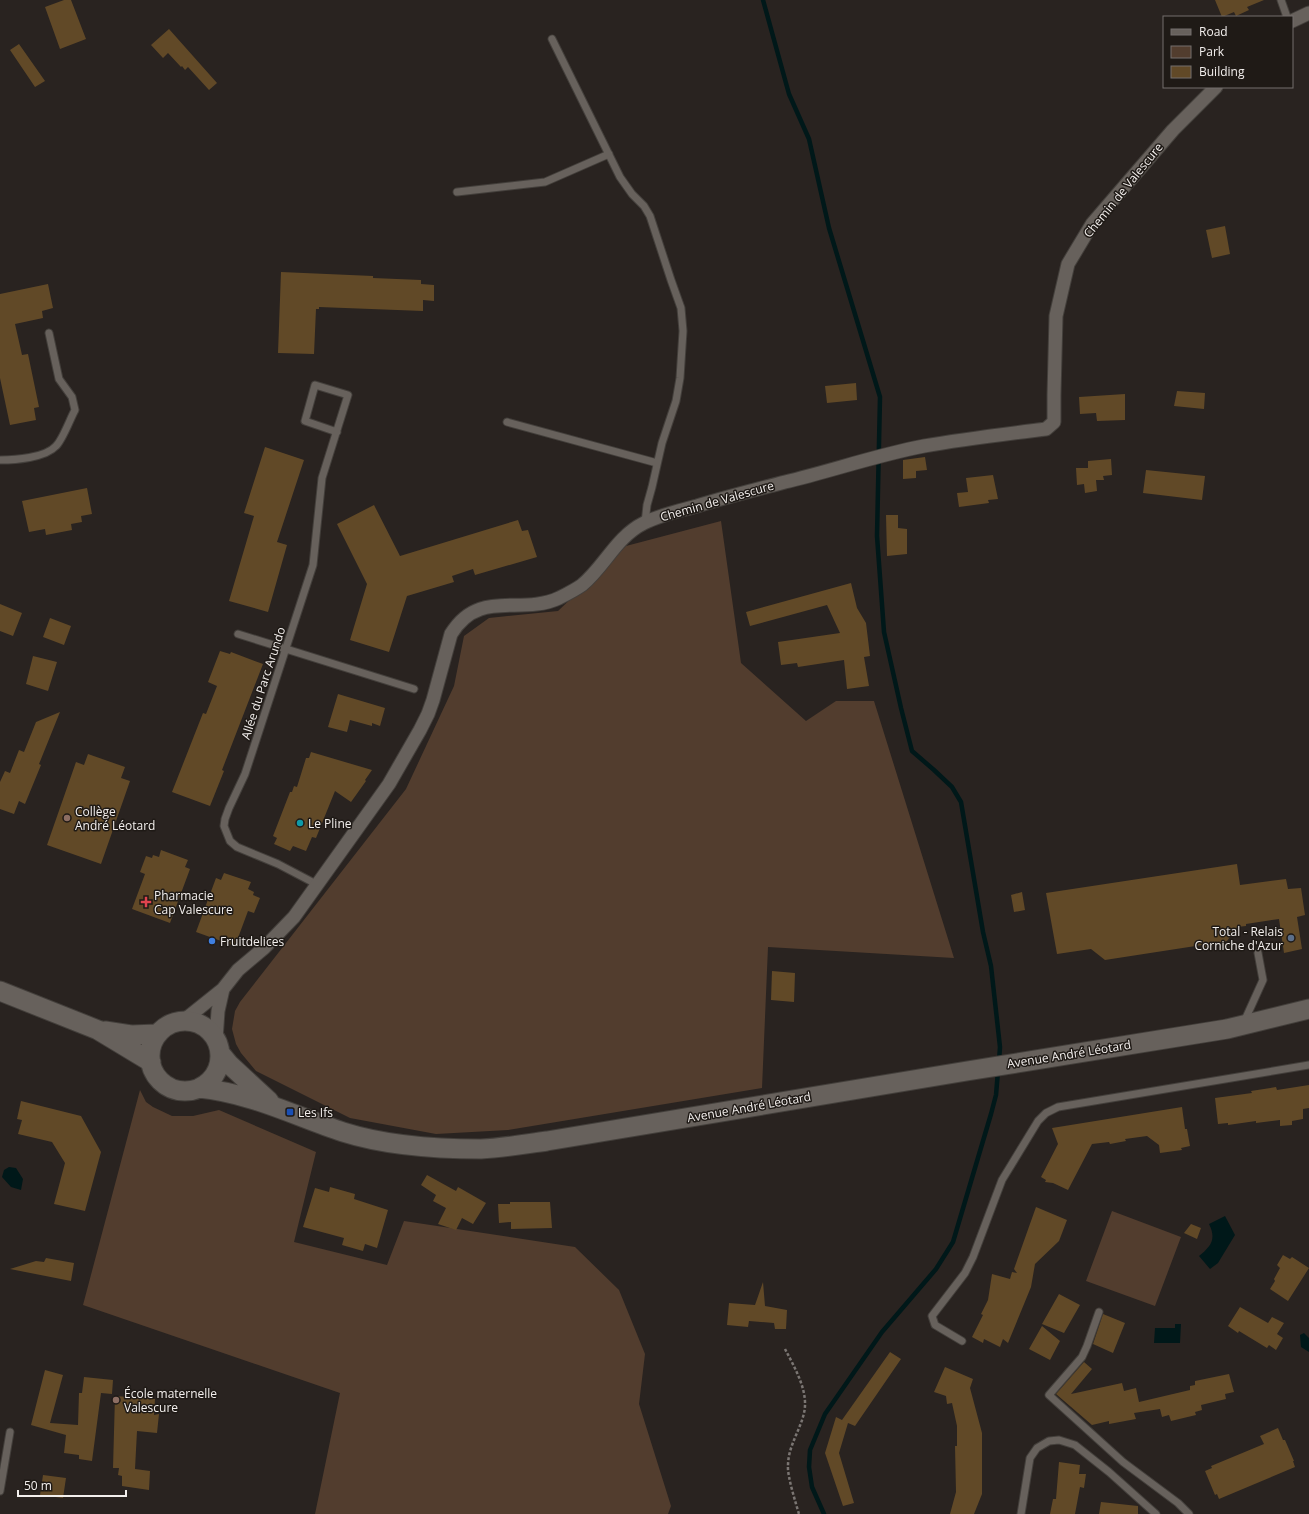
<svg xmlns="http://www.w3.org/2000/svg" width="1309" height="1514" viewBox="0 0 1309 1514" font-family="'Open Sans',sans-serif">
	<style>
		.green { fill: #523d2e }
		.water { fill: #001819 }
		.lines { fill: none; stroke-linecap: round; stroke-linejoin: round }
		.stream { stroke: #001819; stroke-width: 4.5 }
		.building { fill: #614927 }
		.service-casing { stroke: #433f3b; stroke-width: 9 }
		.minor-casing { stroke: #433f3b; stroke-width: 15 }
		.secondary-casing { stroke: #433f3b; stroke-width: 21 }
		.path { stroke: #7b7673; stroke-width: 2.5; stroke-dasharray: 3 2; stroke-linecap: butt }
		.service { stroke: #67615c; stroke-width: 7 }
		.minor { stroke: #67615c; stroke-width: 13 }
		.secondary { stroke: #67615c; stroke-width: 19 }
		.education-dot { fill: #8d6e63; stroke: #1f1a16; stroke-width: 1.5 }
		.culture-dot { fill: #0f9aa8; stroke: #1f1a16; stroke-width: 1.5 }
		.health-dot { fill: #e0444e; stroke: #1f1a16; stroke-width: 1.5 }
		.service-dot { fill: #5c6f8a; stroke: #1f1a16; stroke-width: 1.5 }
		.shop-dot { fill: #3f7fe0; stroke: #1f1a16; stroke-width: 1.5 }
		.transit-dot { fill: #1a4fb4; stroke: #1f1a16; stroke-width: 1.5 }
		.labels { text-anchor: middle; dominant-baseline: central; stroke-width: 3; stroke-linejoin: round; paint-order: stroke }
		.street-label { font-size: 12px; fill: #f3efed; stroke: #1f1a16 }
		.poi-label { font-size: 12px; fill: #f3efed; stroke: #1f1a16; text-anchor: start }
	</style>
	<rect width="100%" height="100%" fill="#292320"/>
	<path class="green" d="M721,521L741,663L806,721L836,701H874L954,958L768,947L762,1088L508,1130L436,1134L350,1118L256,1071L241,1053L236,1044L232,1029L235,1011L240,1002L406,789L454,686L464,636L489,618L558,611L626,546Z
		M140,1090L146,1102L153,1107L172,1116H193L219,1110L316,1152L294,1242L387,1265L404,1221L575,1247L619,1290L645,1354L639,1404L671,1506L668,1514H315L340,1393L83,1305Z
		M1112,1211L1181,1237L1155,1306L1086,1281Z"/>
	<path class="water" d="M9,1167L16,1168L23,1179L21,1190L11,1187L2,1177L4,1170Z
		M1225,1216L1235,1235L1218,1263L1210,1269L1199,1256C1210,1247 1217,1240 1209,1224Z
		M1175,1324H1181L1180,1343H1154L1155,1328H1175Z
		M1304,1333L1309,1338V1352L1301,1347L1300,1335Z"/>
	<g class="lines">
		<path class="stream" d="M763,0L789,94L809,139L829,228L880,397L877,536L884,632L901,708L912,751L934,770L952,787L961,802L983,932L991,966L1000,1047L999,1061
			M824,1514L812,1487L809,1467L810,1450L825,1414L882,1332L936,1269L953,1242L991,1114L996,1095L998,1071"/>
	</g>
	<path class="building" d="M64,0H71L86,39L60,49L45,7Z
		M1215,0H1264L1247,7L1249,10L1236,16L1234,12L1222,17Z
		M169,29L217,83L209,90L188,67L185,70L182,66L181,67L168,53L163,58L151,45Z
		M19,44L45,81L35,87L10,50Z
		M1225,226L1230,254L1212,258L1206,230Z
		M281,272L373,276V278L421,280V284L434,285V301L423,300V311L319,307V309H316L314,354L278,353Z
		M48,284L53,308L42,311L43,318L15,324L22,355L28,354L39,407L34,408L36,420L10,425L0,378V294Z
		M856,383L857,400L827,403L825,386Z
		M1177,391L1205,393L1204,409L1174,406Z
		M1125,394V420L1097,421L1096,413L1080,414L1079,397Z
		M265,447L304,460L277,542L287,545L268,612L229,601L254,516L244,513Z
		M925,457L927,470L916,471V478L903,479V460Z
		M1111,459L1112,475L1103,476L1104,480H1096L1097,491L1085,493L1084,484L1077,485L1076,468H1088V461Z
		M1146,470L1205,476L1202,500L1143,493Z
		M993,475L998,499L988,500L989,503L959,507L957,493L968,492L966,478Z
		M87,488L92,514L81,516L82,522L71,524L72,530L46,535L45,529L29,532L22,501Z
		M374,505L400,556L518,520L522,531L528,530L537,557L475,575L473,569L452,576L454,582L407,596L389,652L350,640L367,584L337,524Z
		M886,515H898V528L907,529V554L887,556Z
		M851,583L857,608L866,623L870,656L864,657L869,686L847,689L844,660L798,667L797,663L781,665L778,642L840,633L827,605L750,626L746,612Z
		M0,604L22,613L13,636L0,631Z
		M50,618L71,626L64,645L43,637Z
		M220,651L230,654L231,652L263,664L222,770L224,771L210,806L172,792L203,713L206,714L217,686L208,682Z
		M33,656L57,662L48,691L26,684Z
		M338,694L385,708L380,726L372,723V726L350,720L347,732L328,727Z
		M60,712L39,764L41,765L25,804L19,801L14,814L0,809V782L5,771L10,773L19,750L24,752L36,722Z
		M311,752L372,770L365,780L366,781L351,802L335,791L316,838L312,837L306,851L293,846L290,851L274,844L277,838L273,836L290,792H292L294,786L297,787L306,758H309Z
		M88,754L125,767L121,778L130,781L101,864L47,845L76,762L84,765Z
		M161,850L188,860L185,867L190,869L170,923L132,909L145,874L140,872L146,856L152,858L153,855L159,857Z
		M1237,864L1240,885L1286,879L1288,889L1301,888L1305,915L1297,917L1302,949L1284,953L1279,919L1246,924V926L1237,927L1227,941L1215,943L1210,950L1202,945L1105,960L1091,949L1057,954L1046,893Z
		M224,873L251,882L248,889L254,892L253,895L260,898L254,913L248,911L235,946L196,932L216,878L221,880Z
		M1022,892L1025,910L1014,912L1011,895Z
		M772,971L795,973L794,1002L771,1000Z
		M1309,1085V1108L1303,1109V1119L1292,1121V1125L1280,1126V1120L1256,1123V1121L1228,1125V1123L1218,1124L1215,1098L1252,1093L1251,1091L1276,1087L1277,1090Z
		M21,1101L81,1116L101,1152L85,1211L54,1204L65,1163L52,1142L18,1134L22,1120L17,1119Z
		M1182,1107L1185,1129H1187L1190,1146L1181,1148L1182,1150L1160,1153L1159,1145L1147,1136L1125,1139L1126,1141L1110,1144L1109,1142L1092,1144L1068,1190L1053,1183L1045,1182L1046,1180L1041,1177L1058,1144L1052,1128Z
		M427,1175L456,1191L458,1187L486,1203L473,1224L462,1218L456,1230L438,1224L446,1208L433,1201L436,1195L421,1185Z
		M330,1187L355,1194L354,1199L388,1210L377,1248L365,1244L363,1251L342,1245L344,1238L303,1227L315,1188L329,1192Z
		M510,1202H550L552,1228L511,1229V1222L499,1223L498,1204H510Z
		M1036,1207L1067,1220L1059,1241L1035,1264L1031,1287L1008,1343L1003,1339L1000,1347L984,1339L983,1343L972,1337L983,1315L981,1314L988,1300L992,1274L1010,1279L1012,1272L1017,1273L1014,1269Z
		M1191,1224L1201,1228L1197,1239L1184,1233Z
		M1283,1255L1290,1259L1292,1257L1309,1268L1288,1301L1270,1289L1275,1281L1274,1279L1280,1268L1277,1265Z
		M46,1258L74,1263L71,1281L10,1269L36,1261L44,1262Z
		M763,1282L765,1306L787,1310L786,1329H775L774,1323L749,1321L748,1327L727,1325L729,1303L755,1305Z
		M1059,1294L1080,1305L1064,1333L1042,1324Z
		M1240,1307L1268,1323L1272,1317L1284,1323L1277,1334L1283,1338L1276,1350L1269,1345L1267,1348L1239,1331L1238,1333L1228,1326Z
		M1103,1314L1125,1323L1113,1353L1093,1344Z
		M1042,1326L1060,1341L1050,1360L1029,1349Z
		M890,1352L901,1359L855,1426L848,1423L839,1453L854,1503L843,1506L825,1453L836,1417L842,1420Z
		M1084,1362L1092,1369L1071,1394L1122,1383L1124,1391L1136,1388L1139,1402L1190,1390V1386L1195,1385V1381L1229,1374L1234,1392L1225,1394L1226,1399L1201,1405L1202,1410L1195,1412L1196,1415L1171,1421L1169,1415L1162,1417L1160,1409L1134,1413L1136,1419L1109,1424V1421L1092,1425L1056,1394Z
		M945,1367L973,1379L970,1388L982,1433V1494L974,1514H950L956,1492L955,1446H957V1426L952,1403L947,1404L946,1396L934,1392Z
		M45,1370L63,1375L50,1423L78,1425L79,1393H82L84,1377L113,1380L112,1394L101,1393L92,1461L79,1459V1455L64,1453L66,1435L31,1425Z
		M115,1396L155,1399L154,1415L159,1414L157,1433L137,1431L135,1469L150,1471L149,1490L122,1486V1476L118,1475L119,1468H113Z
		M1278,1428L1283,1440H1285L1294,1461H1293L1295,1467L1219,1499L1217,1494L1215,1495L1205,1471L1212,1468L1211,1466L1264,1444L1260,1436Z
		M1059,1462L1080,1465L1079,1474H1086L1084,1488L1080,1487L1075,1514H1050L1053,1499H1056Z
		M43,1475L66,1478L63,1498L40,1495Z
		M1101,1502L1138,1506V1514H1099Z"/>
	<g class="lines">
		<g class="service-casing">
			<path id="service" d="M1281,0L1287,17
				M552,39L620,177L632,194L644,206L650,216L671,280L681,308L683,331L680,378L676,401L662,443L652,487L647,505L645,523
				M457,192L545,182L609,154
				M507,422L657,463
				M0,460C15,460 45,458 56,446C63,439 70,419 75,410L72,397L59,379L49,333
				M238,634L414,689
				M318,885L278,864L237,847L230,841L224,826L225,819L229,808L245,774L313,565L322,478L348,395L315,385L305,421L337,432
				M1244,1022L1263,980L1258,953
				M1099,1312L1087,1346L1082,1357L1049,1395L1123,1462L1178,1503L1189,1514
				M962,1341L935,1325L932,1316L965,1273L973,1257L1002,1180L1038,1121L1046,1113L1058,1107L1309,1065
				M0,1491L10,1432
				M1021,1514L1030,1458L1037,1448L1049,1441L1059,1440L1075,1445L1109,1472L1156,1514"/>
		</g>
		<g class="minor-casing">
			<path id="minor" d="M1292,21L1309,13
				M183,1021L223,989L238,970L264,948L294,917L389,784L420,730L428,714L433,700L451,634C479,588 520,616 559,598C567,594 575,590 582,585C605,566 616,537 644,523C660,515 679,511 697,506C726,497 755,490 785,482C831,471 877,455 924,446C964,439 1006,434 1046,429L1054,422V395L1056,316L1068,264L1092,224L1173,130L1216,87
				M216,1040L218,1011L223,989"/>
		</g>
		<g class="secondary-casing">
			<path id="secondary" d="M0,991L98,1030L151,1062
				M150 1056a35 35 0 1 1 70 0a35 35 0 1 1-70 0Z
				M105,1031L131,1035L157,1034
				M220,1053L229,1064L269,1101
				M199,1088C250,1093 295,1116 343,1132C387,1146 435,1149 481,1149C503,1148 525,1144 547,1141L967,1071L1227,1029L1309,1009"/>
		</g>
		<path class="path" d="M785,1349C795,1368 809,1392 804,1413C800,1431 788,1446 788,1466C787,1475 796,1504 799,1514"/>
		<use href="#service" class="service"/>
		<use href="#minor" class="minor"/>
		<use href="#secondary" class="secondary"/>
	</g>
	<g class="education-dot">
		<circle cx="67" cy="818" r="4"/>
		<circle cx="116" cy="1400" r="4"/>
	</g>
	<circle class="culture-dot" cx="300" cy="823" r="4"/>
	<path class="health-dot" d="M144 896h4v4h4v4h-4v4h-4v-4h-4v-4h4z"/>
	<circle class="service-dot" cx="1291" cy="938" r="4"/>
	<circle class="shop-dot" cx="212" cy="941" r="4"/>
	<rect class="transit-dot" x="286" y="1108" width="8" height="8" rx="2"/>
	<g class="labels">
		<g class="street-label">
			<text transform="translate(1123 190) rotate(-51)">Chemin de Valescure</text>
			<text transform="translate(717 501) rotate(-16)">Chemin de Valescure</text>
			<text transform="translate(263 683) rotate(-72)">Allée du Parc Arundo</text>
			<text transform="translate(1069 1054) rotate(-9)">Avenue André Léotard</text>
			<text transform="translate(749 1107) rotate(-10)">Avenue André Léotard</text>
		</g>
		<g class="poi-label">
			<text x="75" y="811">Collège<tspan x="75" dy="14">André Léotard</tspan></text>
			<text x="308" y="823">Le Pline</text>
			<text x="154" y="895">Pharmacie<tspan x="154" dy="14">Cap Valescure</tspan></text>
			<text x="1283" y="931" text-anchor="end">Total - Relais<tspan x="1283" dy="14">Corniche d'Azur</tspan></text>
			<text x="220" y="941">Fruitdelices</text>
			<text x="298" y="1112">Les Ifs</text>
			<text x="124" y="1393">École maternelle<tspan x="124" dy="14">Valescure</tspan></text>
		</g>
	</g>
	<rect x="1163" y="16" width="130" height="72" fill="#1f1a16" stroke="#746f6c"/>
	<rect x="1171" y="29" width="20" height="6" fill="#67615c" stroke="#746f6c"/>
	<text x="1199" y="36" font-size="12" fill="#f3efed">Road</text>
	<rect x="1171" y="46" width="20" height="12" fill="#523d2e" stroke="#746f6c"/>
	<text x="1199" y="56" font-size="12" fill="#f3efed">Park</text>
	<rect x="1171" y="66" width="20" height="12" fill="#614927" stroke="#746f6c"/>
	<text x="1199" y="76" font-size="12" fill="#f3efed">Building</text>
	<path d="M18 1490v6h108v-6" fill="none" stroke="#f3efed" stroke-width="2"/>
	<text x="24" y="1490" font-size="12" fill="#f3efed" stroke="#1f1a16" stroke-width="3" paint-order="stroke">50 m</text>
</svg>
